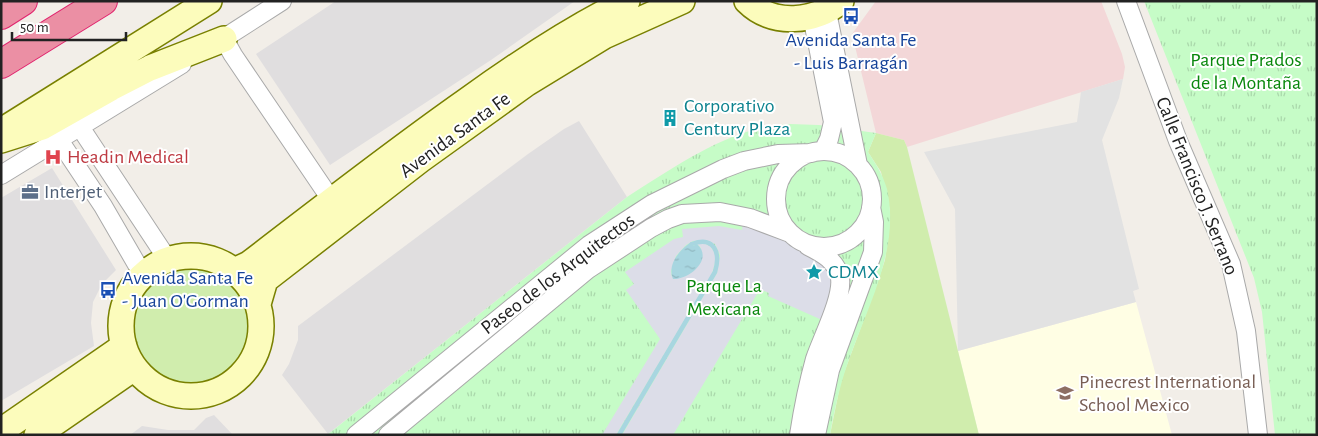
<svg xmlns="http://www.w3.org/2000/svg" width="1318" height="436" viewBox="0 0 1318 436" font-family="'Alegreya Sans',sans-serif">
	<style>
		.residential { fill: #e0dedf }
		.commercial { fill: #f3d7d8 }
		.education { fill: #fffee4 }
		.grass { fill: #d0edad }
		.park { fill: url(#park-tufts) }
		.parking { fill: #e2e2e2 }
		.plaza { fill: #dcdde8 }
		.water { fill: url(#water-ripples) }
		.lines { fill: none; stroke-linecap: round; stroke-linejoin: round }
		.stream { stroke: #a8d6e0; stroke-width: 4.5 }
		.street-casing { stroke: #a9a9a9; stroke-width: 20 }
		.secondary-casing { stroke: #798001; stroke-width: 28 }
		.highway-casing { stroke: #e1246e; stroke-width: 30 }
		.street { stroke: #fff; stroke-width: 18 }
		.secondary { stroke: #fcfcbc; stroke-width: 25 }
		.highway { stroke: #eb8fa4; stroke-width: 28 }
		.labels { text-anchor: middle; dominant-baseline: central; stroke-width: 4; stroke-linejoin: round; paint-order: stroke }
		.transit-label { font-size: 20px; fill: #164399; stroke: #fff }
		.park-label { font-size: 20px; fill: #08870c; stroke: #fff }
		.culture-label { font-size: 20px; fill: #0d838f; stroke: #fff; text-anchor: start }
		.street-label { font-size: 20px; fill: #222; stroke: #fff }
		.health-label { font-size: 20px; fill: #be3a42; stroke: #fff; text-anchor: start }
		.service-label { font-size: 20px; fill: #4e5e75; stroke: #fff; text-anchor: start }
		.education-label { font-size: 20px; fill: #785e54; stroke: #fff; text-anchor: start }
	</style>
	<defs>
		<pattern id="park-tufts" width="24" height="20" patternUnits="userSpaceOnUse" patternTransform="scale(1.25)"><rect width="24" height="20" fill="#c6fcc7"/><path d="M3 7l-1-3M5 7V3M7 7l1-3M15 17l-1-3M17 17v-4M19 17l1-3" fill="none" stroke="#aad8ab"/></pattern>
		<pattern id="water-ripples" width="26" height="14" patternUnits="userSpaceOnUse" patternTransform="scale(1.25)"><rect width="26" height="14" fill="#a8d6e0"/><path d="M2 4q2-2 4 0t4 0M15 11q2-2 4 0t4 0" fill="none" stroke="#90b7c0"/></pattern>
	</defs>
	<rect width="100%" height="100%" fill="#f2eee8"/>
	<path class="residential" d="M336,1H575L491,60L330,165L256,54Z
		M579,121L627,197L328,434L282,375L289,364L298,340V326L528,154L564,129Z
		M52,168L116,270L102,284L93,302L91,323L94,346L1,401V198Z
		M214,415L233,435H130L142,426L168,430H194L206,418Z"/>
	<path class="commercial" d="M876,1H1101L1122,54L1125,67L1123,79L907,147L904,140L876,133L852,34Z"/>
	<path class="education" d="M1136,302L1172,435H979L958,351Z"/>
	<path class="grass" d="M876,133L904,140L907,147L979,435H830L841,381L877,284L885,260L889,231L890,210L881,172L868,152Z
		M134 326a57 57 0 1 1 114 0a57 57 0 1 1-114 0Z"/>
	<path class="park" d="M1144,1H1317V435H1275L1262,312L1254,278Z
		M790,124L819,125L876,133L868,152C876,164 883,175 887,189C900,246 870,302 851,354C841,380 835,407 830,435H327L627,197C668,171 712,140 760,128C770,126 780,125 790,124Z"/>
	<path class="parking" d="M1123,79L1119,98L1102,140L1139,289L1133,291L1136,302L958,351L955,209L924,152L1077,122L1081,92Z"/>
	<path class="plaza" d="M743,222L763,230L801,249L828,268L834,285L822,320L768,296L769,293L760,289L673,435H622L717,273L720,255L715,244L706,240L693,241L686,245L676,256L671,271L672,277L701,248L697,244L703,243L710,246L715,253V263L712,274L616,435H602L660,339L626,290L634,284L625,272L674,239L683,237L682,229L719,226L742,230Z"/>
	<path class="water" d="M691,242L693,246L697,244C714,259 689,280 673,279C667,265 679,250 691,242Z"/>
	<g class="lines">
		<path class="stream" d="M619,435L715,272C721,252 714,236 692,244"/>
		<g class="street-casing">
			<path id="street" d="M1126,1L1178,141L1231,264L1246,331L1258,435
				M827,12L858,165
				M812,16L833,122L829,139L823,151
				M224,39L233,55L332,201
				M215,44L282,1
				M80,127L168,260
				M59,140L103,206L143,275
				M776 199a48 48 0 1 1 96 0a48 48 0 1 1-96 0Z
				M1,175L182,64
				M356,435L589,245L652,204L723,169L744,161L778,154L812,153
				M388,435L587,270L651,228L668,219L682,214L720,212L750,218L790,233
				M799,435C803,409 808,384 815,359C822,338 843,298 840,278C837,261 822,253 808,246
				M816,435L830,370L873,252L874,222L871,207"/>
		</g>
		<g class="secondary-casing">
			<path id="secondary" d="M747,1C773,27 815,22 841,1
				M3,130L209,1
				M1,140L42,127L111,88L150,68L224,39
				M121 326a70 70 0 1 1 140 0a70 70 0 1 1-140 0Z
				M234,271L249,264C321,209 391,154 465,102C516,65 570,29 627,1
				M258,304L265,280L420,160L527,83L604,36L682,1
				M1,431L124,346
				M37,435L134,368"/>
		</g>
		<g class="highway-casing">
			<path id="highway" d="M1,15L23,1
				M1,64L103,1"/>
		</g>
		<use href="#street" class="street"/>
		<use href="#secondary" class="secondary"/>
		<use href="#highway" class="highway"/>
	</g>
	<defs>
		<g id="bus-bare" transform="scale(1.35)"><path d="M-5-6H5V4H4V6H2V4H-2V6H-4V4H-5ZM-3.5-4V0h7V-4ZM-3.5 1.2v1.5H-2V1.2ZM2 1.2v1.5H3.5V1.2Z" fill="#1a4fb4" stroke="#fff" stroke-width="2.5" paint-order="stroke"/></g>
		<g id="building-bare" transform="scale(1.35)"><path d="M-4-6H4V6H1V3H-1V6H-4ZM-2.5-4.3h1.7v1.8h-1.7ZM.8-4.3h1.7v1.8H.8ZM-2.5-1h1.7V.8h-1.7ZM.8-1h1.7V.8H.8Z" fill="#0f9aa8" stroke="#fff" stroke-width="2.5" paint-order="stroke"/></g>
		<g id="hospital-bare" transform="scale(1.35)"><path d="M-5-5h3v3.5h4V-5h3V5h-3V1.5h-4V5h-3Z" fill="#e0444e" stroke="#fff" stroke-width="2.5" paint-order="stroke"/></g>
		<g id="office-bare" transform="scale(1.35)"><path d="M-6-3h4V-5.5h4V-3h4V5H-6ZM-1-4.5V-3h2v-1.5ZM-6 0V1H6V0Z" fill="#5c6f8a" stroke="#fff" stroke-width="2.5" paint-order="stroke"/></g>
		<g id="sight-bare" transform="scale(1.35)"><path d="M0-6L1.8-2.2L6-1.7L2.9 1.2L3.7 5.4L0 3.3L-3.7 5.4L-2.9 1.2L-6-1.7L-1.8-2.2Z" fill="#0f9aa8" stroke="#fff" stroke-width="2.5" paint-order="stroke"/></g>
		<g id="school-bare" transform="scale(1.35)"><path d="M0-5L7-2L0 1L-7-2ZM-4 1L0 2.5L4 1V4Q0 6-4 4Z" fill="#8d6e63" stroke="#fff" stroke-width="2.5" paint-order="stroke"/></g>
	</defs>
	<g fill-rule="evenodd">
		<use href="#bus-bare" x="851" y="16"/>
		<use href="#building-bare" x="670" y="118"/>
		<use href="#hospital-bare" x="53" y="157"/>
		<use href="#office-bare" x="30" y="192"/>
		<use href="#sight-bare" x="814" y="272"/>
		<use href="#bus-bare" x="108" y="290"/>
		<use href="#school-bare" x="1065" y="393"/>
	</g>
	<g class="labels">
		<g class="transit-label">
			<text x="851" y="40">Avenida Santa Fe<tspan x="851" dy="23">- Luis Barragán</tspan></text>
			<text x="122" y="278" text-anchor="start">Avenida Santa Fe<tspan x="122" dy="23">- Juan O'Gorman</tspan></text>
		</g>
		<g class="park-label">
			<text x="1246" y="60">Parque Prados<tspan x="1246" dy="23">de la Montaña</tspan></text>
			<text x="724" y="286">Parque La<tspan x="724" dy="23">Mexicana</tspan></text>
		</g>
		<g class="culture-label">
			<text x="684" y="106">Corporativo<tspan x="684" dy="23">Century Plaza</tspan></text>
			<text x="828" y="272">CDMX</text>
		</g>
		<g class="street-label">
			<text transform="translate(455 135) rotate(-36)">Avenida Santa Fe</text>
			<text transform="translate(1197 186) rotate(68)">Calle Francisco J. Serrano</text>
			<text transform="translate(558 274) rotate(-37)">Paseo de los Arquitectos</text>
		</g>
		<g class="health-label">
			<text x="67" y="157">Headin Medical</text>
		</g>
		<g class="service-label">
			<text x="44" y="192">Interjet</text>
		</g>
		<g class="education-label">
			<text x="1079" y="382">Pinecrest International<tspan x="1079" dy="23">School Mexico</tspan></text>
		</g>
	</g>
	<rect width="1318" height="436" fill="none" stroke="#222222" stroke-width="5"/>
	<path d="M12 32v8h114v-8" fill="none" stroke="#222222" stroke-width="2.5"/>
	<text x="20" y="32" font-size="15" fill="#222222" stroke="#ffffff" stroke-width="4" paint-order="stroke">50 m</text>
</svg>
